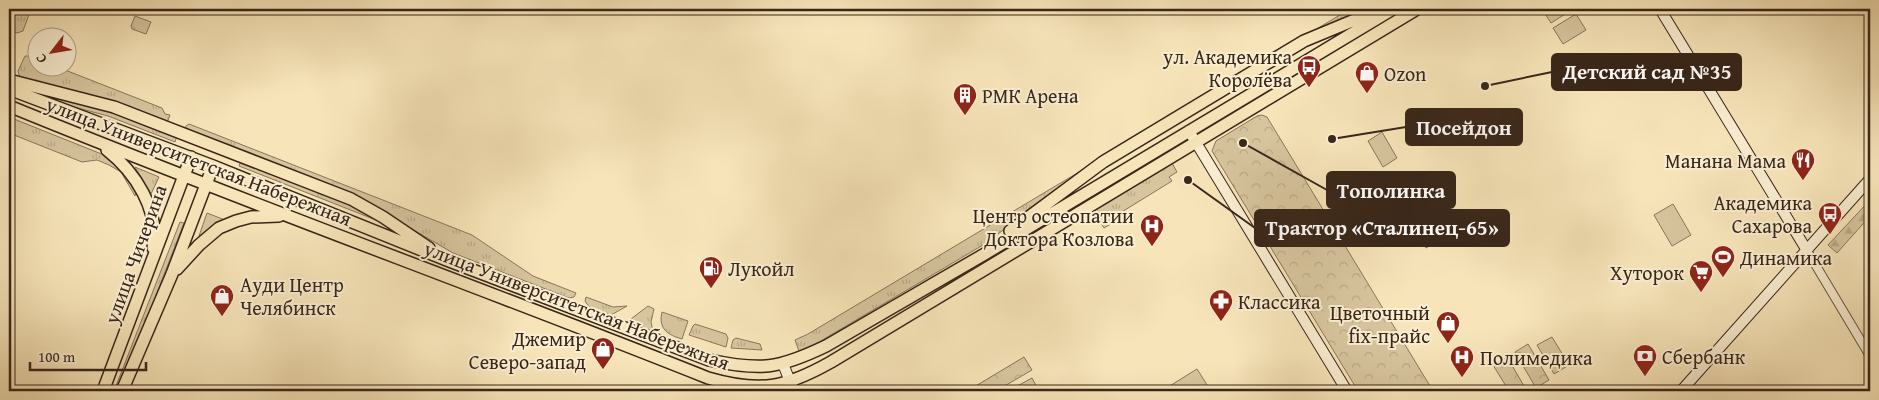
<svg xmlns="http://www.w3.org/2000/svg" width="1879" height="400" viewBox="0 0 1879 400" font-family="'Gentium Book Plus',serif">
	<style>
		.grass { fill: url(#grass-tufts); stroke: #88765c }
		.forest { fill: url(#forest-firs); stroke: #88765c }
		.park { fill: url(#park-crowns); stroke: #88765c }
		.pitch { fill: #d7c59e; stroke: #88765c }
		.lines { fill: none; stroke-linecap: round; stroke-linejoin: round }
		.street-casing { stroke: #685641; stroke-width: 10 }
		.secondary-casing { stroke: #382619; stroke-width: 12 }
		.primary-casing { stroke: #382619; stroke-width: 14 }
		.street { stroke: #faeed2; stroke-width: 8 }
		.secondary { stroke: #faeed2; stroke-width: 10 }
		.primary { stroke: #f7e5b9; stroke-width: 11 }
		.labels { text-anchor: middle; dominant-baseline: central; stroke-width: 4; stroke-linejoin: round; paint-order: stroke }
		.poi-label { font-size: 20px; fill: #382619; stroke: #faeed2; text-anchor: start }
		.street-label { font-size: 20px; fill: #382619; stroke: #faeed2 }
		.leader { fill: none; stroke: #382619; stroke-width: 2 }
		.callout-dot { fill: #382619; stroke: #faeed2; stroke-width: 2 }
		.callout { fill: #382619; stroke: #382619; stroke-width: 2 }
		.callout-label { font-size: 21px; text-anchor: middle; font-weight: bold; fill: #fff }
	</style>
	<defs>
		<pattern id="grass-tufts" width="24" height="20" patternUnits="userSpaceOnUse" patternTransform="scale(1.25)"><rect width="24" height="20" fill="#d7c59e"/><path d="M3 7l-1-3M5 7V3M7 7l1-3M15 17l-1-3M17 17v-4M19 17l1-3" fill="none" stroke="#b9a988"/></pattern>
		<pattern id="forest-firs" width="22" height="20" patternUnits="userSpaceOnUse" patternTransform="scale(1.25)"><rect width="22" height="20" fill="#d7c59e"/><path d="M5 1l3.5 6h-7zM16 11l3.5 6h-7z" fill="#b9a988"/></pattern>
		<pattern id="park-crowns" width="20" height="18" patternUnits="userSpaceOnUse" patternTransform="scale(1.25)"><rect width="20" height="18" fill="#d7c59e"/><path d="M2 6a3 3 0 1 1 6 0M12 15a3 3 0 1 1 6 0" fill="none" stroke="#b9a988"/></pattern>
	</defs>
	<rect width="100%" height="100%" fill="#f7e5b9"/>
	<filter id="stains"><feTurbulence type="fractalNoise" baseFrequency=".004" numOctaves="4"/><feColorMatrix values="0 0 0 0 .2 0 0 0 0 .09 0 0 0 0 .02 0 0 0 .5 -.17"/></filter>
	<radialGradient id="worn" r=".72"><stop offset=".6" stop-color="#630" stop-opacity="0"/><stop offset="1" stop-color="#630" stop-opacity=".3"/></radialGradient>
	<path class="grass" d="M17,9H31L23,31L17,33L9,30Z
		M1350,9H1368L1293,43Z
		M25,56H29L37,59L38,68H60L162,108L165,114L170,115L167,123L20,78L18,71Z
		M32,91L111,111L177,136L175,142L108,116L74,107Z
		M9,117L104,155L125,175L136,193L135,196L121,172L109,165L97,160L82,162L9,133Z
		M189,124L472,235L533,276L576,293L574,297L569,298L453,253L400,222L185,130L186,126Z
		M241,161L350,204L381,222L239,166Z
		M1094,163L983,245L819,342L799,351L795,340L808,334Z
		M1172,163L1177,172L1169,177L1172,181L1112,218L1114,222L1104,228L1093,211Z
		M135,167L159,177L151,194Z
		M207,213L225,220L199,236Z
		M180,222L184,223L119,391H114Z
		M586,297L613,307L627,306L611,315L589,307L585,301Z
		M648,306L654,309L651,322L653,331L627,322Z
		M662,312L688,321L682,339C668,335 658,329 662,312Z
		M695,324L726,334L728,338L726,347L689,335L693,326Z
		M736,338L760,344L762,350L731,348L733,340Z"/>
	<path class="forest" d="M1870,200V216L1837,253L1828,245Z"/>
	<path class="park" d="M1542,9H1573L1551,23Z
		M135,16L151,22L146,34L132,29L131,26Z
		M1262,115L1267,117L1433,391H1358L1212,151L1216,141L1257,116Z
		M1419,204L1440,240L1426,248L1405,213Z
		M1528,344L1549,380L1536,388L1515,352Z
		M1024,357L1032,370L996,391H977L974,387Z
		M1507,357L1527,391H1509L1493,365Z"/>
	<path class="pitch" d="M1576,14L1586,30L1563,44L1553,28Z
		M1382,132L1397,158L1383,167L1368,141Z
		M1673,204L1691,235L1672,246L1654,215Z
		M1552,337L1569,365L1554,374L1537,345Z
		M1197,369L1209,388L1204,391H1171L1168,387Z
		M1032,378L1039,391H1008Z"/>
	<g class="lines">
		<g class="street-casing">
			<path id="street" d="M1806,249L1870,356"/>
		</g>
		<g class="secondary-casing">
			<path id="secondary" d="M1660,9L1806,249
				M1189,131L1347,391
				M783,364L794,391
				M1681,391L1870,179"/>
		</g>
		<g class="primary-casing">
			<path id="primary" d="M9,80L114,107L351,199L383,217L429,248
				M9,89L213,166L449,261L709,360C761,371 778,369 826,346L983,255L1393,9
				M9,106C240,201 475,285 708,378C760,393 785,388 831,362L1417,9
				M107,150C135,172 160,210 153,248
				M1010,231L1103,162L1304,41L1381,9
				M177,269L199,245L219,228L236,221L251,217L279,216
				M103,391L191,157
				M122,391L172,274L213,166"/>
		</g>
		<use href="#street" class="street"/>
		<use href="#secondary" class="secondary"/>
		<use href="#primary" class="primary"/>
	</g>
	<defs>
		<g id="bus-pin" transform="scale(1.25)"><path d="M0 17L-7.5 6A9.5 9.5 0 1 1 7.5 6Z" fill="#8f2418" stroke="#faeed2"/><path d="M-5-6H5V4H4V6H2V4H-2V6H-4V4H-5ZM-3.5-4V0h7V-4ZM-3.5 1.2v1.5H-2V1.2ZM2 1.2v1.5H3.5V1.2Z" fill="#fff"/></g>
		<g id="shop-pin" transform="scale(1.25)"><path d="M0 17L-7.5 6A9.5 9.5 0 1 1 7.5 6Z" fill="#8f2418" stroke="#faeed2"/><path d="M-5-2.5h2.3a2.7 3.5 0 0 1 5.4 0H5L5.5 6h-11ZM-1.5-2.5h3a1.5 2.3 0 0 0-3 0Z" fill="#fff"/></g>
		<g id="building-pin" transform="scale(1.25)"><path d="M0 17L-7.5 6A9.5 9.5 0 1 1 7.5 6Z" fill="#8f2418" stroke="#faeed2"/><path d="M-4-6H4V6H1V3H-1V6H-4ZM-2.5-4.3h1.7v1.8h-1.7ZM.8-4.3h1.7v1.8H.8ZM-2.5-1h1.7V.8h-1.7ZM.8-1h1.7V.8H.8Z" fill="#fff"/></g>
		<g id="restaurant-pin" transform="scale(1.25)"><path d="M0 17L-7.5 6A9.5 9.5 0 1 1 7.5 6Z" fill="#8f2418" stroke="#faeed2"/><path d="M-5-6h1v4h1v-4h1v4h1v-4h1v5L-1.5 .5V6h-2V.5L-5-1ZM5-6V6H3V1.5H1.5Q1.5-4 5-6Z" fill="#fff"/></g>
		<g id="hospital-pin" transform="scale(1.25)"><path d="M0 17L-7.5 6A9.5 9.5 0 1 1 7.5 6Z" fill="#8f2418" stroke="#faeed2"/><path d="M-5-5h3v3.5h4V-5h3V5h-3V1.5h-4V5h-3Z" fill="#fff"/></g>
		<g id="stadium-pin" transform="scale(1.25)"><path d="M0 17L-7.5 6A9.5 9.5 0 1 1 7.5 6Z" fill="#8f2418" stroke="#faeed2"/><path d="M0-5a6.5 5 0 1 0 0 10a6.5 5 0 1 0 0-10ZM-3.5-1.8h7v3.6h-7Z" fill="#fff"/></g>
		<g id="fuel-pin" transform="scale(1.25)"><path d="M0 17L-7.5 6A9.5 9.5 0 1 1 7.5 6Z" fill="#8f2418" stroke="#faeed2"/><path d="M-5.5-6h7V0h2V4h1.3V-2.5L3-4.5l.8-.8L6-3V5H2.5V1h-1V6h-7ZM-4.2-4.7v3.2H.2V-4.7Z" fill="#fff"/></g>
		<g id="supermarket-pin" transform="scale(1.25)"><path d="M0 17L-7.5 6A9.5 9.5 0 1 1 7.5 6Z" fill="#8f2418" stroke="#faeed2"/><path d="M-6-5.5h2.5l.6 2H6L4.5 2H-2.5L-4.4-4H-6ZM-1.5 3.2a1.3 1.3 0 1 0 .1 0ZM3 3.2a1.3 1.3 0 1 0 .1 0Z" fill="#fff"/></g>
		<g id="pharmacy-pin" transform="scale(1.25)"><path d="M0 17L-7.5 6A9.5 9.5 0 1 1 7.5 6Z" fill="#8f2418" stroke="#faeed2"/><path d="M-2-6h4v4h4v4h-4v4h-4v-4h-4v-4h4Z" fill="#fff"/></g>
		<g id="bank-pin" transform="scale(1.25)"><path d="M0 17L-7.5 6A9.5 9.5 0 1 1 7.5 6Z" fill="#8f2418" stroke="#faeed2"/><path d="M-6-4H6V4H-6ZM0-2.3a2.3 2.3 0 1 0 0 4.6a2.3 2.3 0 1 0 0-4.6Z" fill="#fff"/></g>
	</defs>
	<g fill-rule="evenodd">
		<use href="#bus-pin" x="1309" y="67"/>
		<use href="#shop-pin" x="1367" y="73"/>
		<use href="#building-pin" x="965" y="95"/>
		<use href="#restaurant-pin" x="1803" y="160"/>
		<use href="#bus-pin" x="1830" y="214"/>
		<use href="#hospital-pin" x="1152" y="226"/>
		<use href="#stadium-pin" x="1723" y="257"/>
		<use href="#fuel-pin" x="711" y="268"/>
		<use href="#supermarket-pin" x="1701" y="272"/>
		<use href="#shop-pin" x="222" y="296"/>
		<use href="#pharmacy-pin" x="1221" y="301"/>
		<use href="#shop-pin" x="1448" y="323"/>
		<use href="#shop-pin" x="603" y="349"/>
		<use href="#bank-pin" x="1645" y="356"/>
		<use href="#hospital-pin" x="1462" y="357"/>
	</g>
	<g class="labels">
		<g class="poi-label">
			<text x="1292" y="56" text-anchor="end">ул. Академика<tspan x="1292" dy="23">Королёва</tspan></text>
			<text x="1384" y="73">Ozon</text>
			<text x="982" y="95">РМК Арена</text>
			<text x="1786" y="160" text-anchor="end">Манана Мама</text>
			<text x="1812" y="202" text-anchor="end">Академика<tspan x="1812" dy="23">Сахарова</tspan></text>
			<text x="1134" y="215" text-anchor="end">Центр остеопатии<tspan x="1134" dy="23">Доктора Козлова</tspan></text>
			<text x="1740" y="257">Динамика</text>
			<text x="728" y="268">Лукойл</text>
			<text x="1684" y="272" text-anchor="end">Хуторок</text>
			<text x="240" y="284">Ауди Центр<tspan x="240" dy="23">Челябинск</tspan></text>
			<text x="1238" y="301">Классика</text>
			<text x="1430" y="312" text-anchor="end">Цветочный<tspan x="1430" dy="23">fix-прайс</tspan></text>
			<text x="586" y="338" text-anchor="end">Джемир<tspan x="586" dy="23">Северо-запад</tspan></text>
			<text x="1662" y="356">Сбербанк</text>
			<text x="1480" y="357">Полимедика</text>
		</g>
		<g class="street-label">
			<text transform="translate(199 161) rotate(21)">улица Университетская Набережная</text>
			<text transform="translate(135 254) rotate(-70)">улица Чичерина</text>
			<text transform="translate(577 305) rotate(21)">улица Университетская Набережная</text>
		</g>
	</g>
	<path class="leader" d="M1485 86L1552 72M1332 139L1406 127M1243 143L1327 190M1188 180L1255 228"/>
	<g class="callout-dot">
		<circle cx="1485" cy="86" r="5"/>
		<circle cx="1332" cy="139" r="5"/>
		<circle cx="1243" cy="143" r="5"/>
		<circle cx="1188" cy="180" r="5"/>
	</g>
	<g class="callout">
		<rect x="1552" y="54" width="189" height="36" rx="5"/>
		<rect x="1406" y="109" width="116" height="36" rx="5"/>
		<rect x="1327" y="172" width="128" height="36" rx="5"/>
		<rect x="1255" y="210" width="254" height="36" rx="5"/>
	</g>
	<g class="callout-label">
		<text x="1647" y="79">Детский сад №35</text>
		<text x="1464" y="135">Посейдон</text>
		<text x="1391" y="198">Тополинка</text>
		<text x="1382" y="235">Трактор «Сталинец-65»</text>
	</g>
	<rect width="1879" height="400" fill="none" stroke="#f7e5b9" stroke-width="30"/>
	<rect x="10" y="10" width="1859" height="380" fill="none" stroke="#382619" stroke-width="2.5"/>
	<rect x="15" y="15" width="1849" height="370" fill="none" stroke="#382619"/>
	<g transform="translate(52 52) rotate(239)"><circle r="24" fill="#faeed2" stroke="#ac9e88"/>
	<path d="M0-4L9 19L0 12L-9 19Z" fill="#8f2418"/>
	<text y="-8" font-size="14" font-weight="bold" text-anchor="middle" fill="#382619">С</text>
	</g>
	<path d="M30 362v8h116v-8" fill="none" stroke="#382619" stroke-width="2.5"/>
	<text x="38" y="362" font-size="15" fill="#382619" stroke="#faeed2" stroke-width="4" paint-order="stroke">100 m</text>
	<rect width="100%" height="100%" filter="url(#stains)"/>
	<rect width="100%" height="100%" fill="url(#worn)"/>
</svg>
